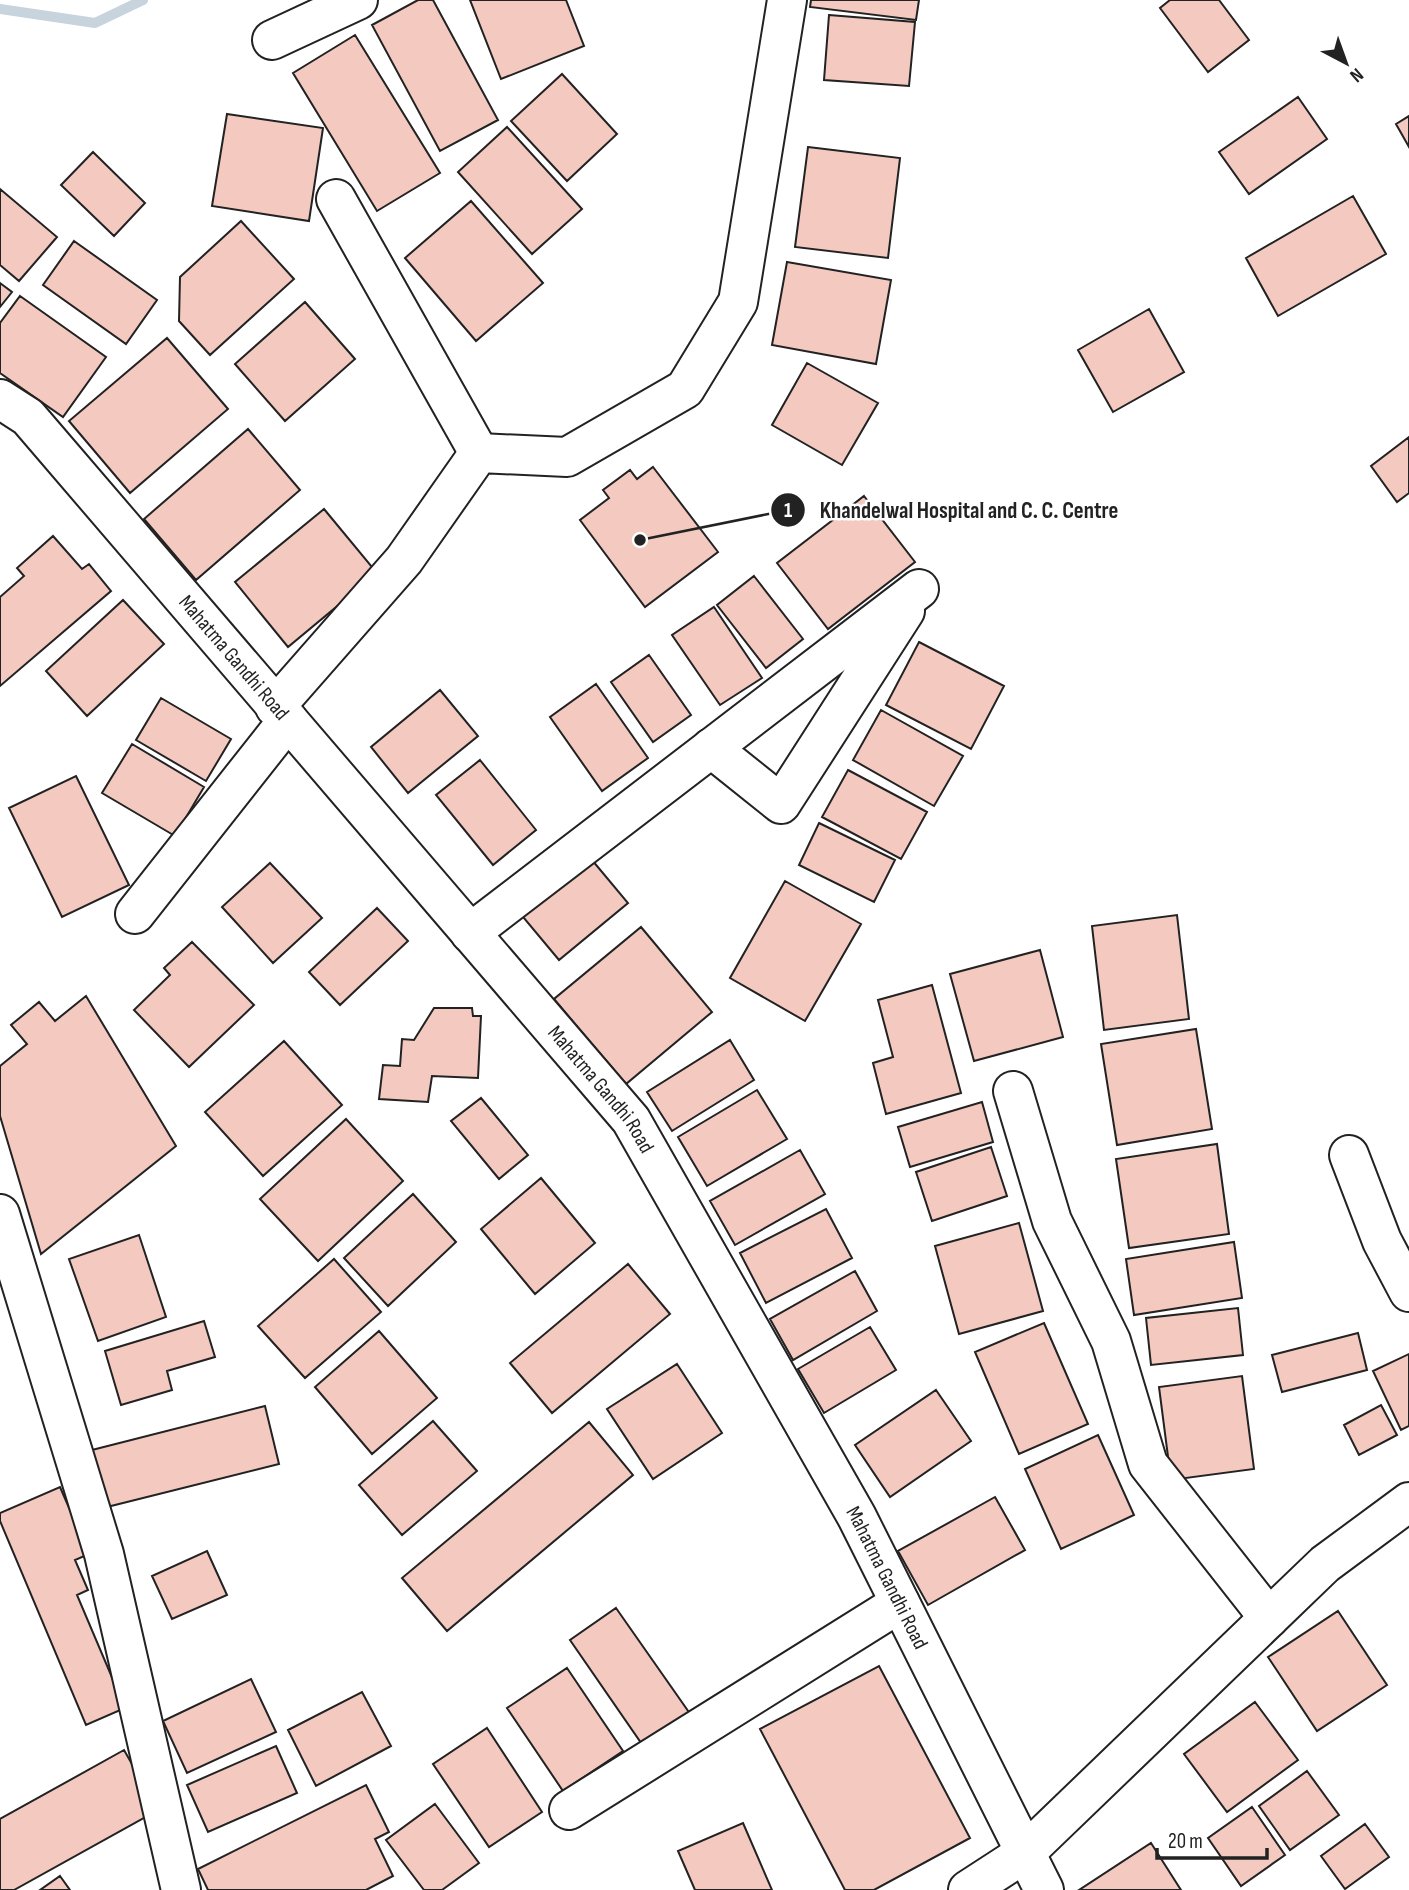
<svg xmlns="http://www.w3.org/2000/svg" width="1409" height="1890" viewBox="0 0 1409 1890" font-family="'Sofia Sans Condensed',sans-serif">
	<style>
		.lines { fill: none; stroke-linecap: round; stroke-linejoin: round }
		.stream { stroke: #c7d3dd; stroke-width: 10 }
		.building { fill: #f3c9c0; stroke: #222; stroke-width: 2 }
		.minor-casing { stroke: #222; stroke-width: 42 }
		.minor { stroke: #fff; stroke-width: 38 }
		.labels { text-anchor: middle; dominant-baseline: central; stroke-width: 5; stroke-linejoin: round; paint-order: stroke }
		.street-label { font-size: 21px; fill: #222; stroke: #fff }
		.leader { fill: none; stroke: #222; stroke-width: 2.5 }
		.callout-dot { fill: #222; stroke: #fff; stroke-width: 2.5 }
		.mark-label { font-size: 21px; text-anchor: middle; font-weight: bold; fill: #fff }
		.callout-label { font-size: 23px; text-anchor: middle; font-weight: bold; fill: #222; stroke: #fff; stroke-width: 5; stroke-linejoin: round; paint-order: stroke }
	</style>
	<rect width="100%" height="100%" fill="#fff"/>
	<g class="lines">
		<path class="stream" d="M0,9L95,23L143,0"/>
	</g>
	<path class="building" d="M418,0H433L498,120L440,151L372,25Z
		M470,0H566L584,46L501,79Z
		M811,0H919L916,20L810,7Z
		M1170,0H1219L1249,40L1208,72L1160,8Z
		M829,15L915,22L909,86L824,80Z
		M355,35L440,173L377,211L293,73Z
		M562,74L617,134L567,181L511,121Z
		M1298,97L1327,139L1249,194L1219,152Z
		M227,114L323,128L309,221L212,206Z
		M1409,116V147L1396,124Z
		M507,127L582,209L532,254L458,172Z
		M808,147L900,158L888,258L795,247Z
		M93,152L145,203L114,236L61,185Z
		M0,189L57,237L19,281L0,265Z
		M1353,196L1386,254L1278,316L1246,258Z
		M471,201L543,283L476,341L405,258Z
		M241,221L294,279L210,355L179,321L180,277Z
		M74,241L157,300L126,344L43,285Z
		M787,262L891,280L876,364L772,345Z
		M0,283L12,292L0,307Z
		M20,296L106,357L63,417L0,373V323Z
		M305,302L355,359L285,421L235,364Z
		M1149,309L1184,372L1113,412L1078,350Z
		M167,338L228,409L130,493L69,421Z
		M807,363L878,403L842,465L772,425Z
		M248,429L300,490L196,580L144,519Z
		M1409,437V493L1397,502L1371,466Z
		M653,467L718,552L645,607L580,520L609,498L603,490L630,470L637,479Z
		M864,496L915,562L828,629L777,563Z
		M324,509L377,573L288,647L235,582Z
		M53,536L82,569L89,564L111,591L0,686V597L24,576L17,568Z
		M754,576L803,639L766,668L717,605Z
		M123,600L164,644L87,716L46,671Z
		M714,607L762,678L720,705L672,635Z
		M919,642L1004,686L971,749L886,705Z
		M649,655L691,715L653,742L611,682Z
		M596,684L648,758L602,791L550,717Z
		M440,690L478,736L408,793L371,747Z
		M161,698L231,739L206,781L136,740Z
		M881,710L963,756L934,806L853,760Z
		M132,744L204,787L175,836L102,793Z
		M480,760L536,830L493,865L436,795Z
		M848,770L927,812L901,859L822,817Z
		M76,776L129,885L62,917L9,808Z
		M819,823L895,860L874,902L799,865Z
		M587,854L628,903L559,960L518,911Z
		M270,863L322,918L273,963L222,907Z
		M785,881L861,924L805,1021L730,978Z
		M377,908L408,941L340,1005L309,972Z
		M1177,915L1189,1019L1104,1030L1092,926Z
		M641,927L712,1012L626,1084L554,999Z
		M192,942L254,1005L189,1067L134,1010L170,975L164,968Z
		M1040,950L1063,1037L974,1061L950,974Z
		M932,985L961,1093L886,1114L873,1063L893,1057L878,1000Z
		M86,996L176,1146L41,1254L0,1116V1066L27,1044L11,1025L39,1002L55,1021Z
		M434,1008H472L473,1016H481L478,1078L432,1076L428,1102L379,1099L383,1065L400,1066L402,1039L414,1040Z
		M1196,1029L1212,1129L1117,1145L1101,1044Z
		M730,1040L754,1080L672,1131L647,1092Z
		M284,1041L342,1105L263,1176L205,1112Z
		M757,1090L787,1139L707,1186L678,1137Z
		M481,1098L528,1155L499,1179L451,1121Z
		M982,1102L993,1142L910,1167L898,1127Z
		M346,1119L403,1181L318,1261L260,1199Z
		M1217,1144L1229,1234L1129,1248L1116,1159Z
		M991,1147L1007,1196L932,1221L916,1172Z
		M800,1150L825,1194L735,1245L710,1201Z
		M541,1178L595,1243L535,1294L481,1229Z
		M413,1194L456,1242L388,1306L344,1258Z
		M826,1209L852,1258L766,1303L740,1253Z
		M1019,1223L1043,1311L959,1334L935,1246Z
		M139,1235L166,1317L98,1341L69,1259Z
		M1234,1242L1242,1298L1134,1315L1126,1259Z
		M334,1259L381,1312L305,1378L258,1326Z
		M628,1264L670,1314L552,1413L510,1363Z
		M855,1271L877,1311L793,1360L770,1319Z
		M1238,1308L1243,1355L1151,1365L1146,1318Z
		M204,1321L215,1357L167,1371L172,1390L121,1405L105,1351Z
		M1044,1323L1088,1424L1019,1454L975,1352Z
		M870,1327L896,1370L824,1413L798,1369Z
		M379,1331L437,1398L372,1454L315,1387Z
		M1358,1333L1367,1370L1282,1392L1272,1355Z
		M1409,1354V1426L1401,1430L1373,1371Z
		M677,1364L722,1433L653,1479L607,1409Z
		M1242,1376L1254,1469L1171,1480L1159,1387Z
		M936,1390L971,1441L890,1497L855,1445Z
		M1381,1405L1397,1435L1359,1455L1344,1425Z
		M265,1406L279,1464L103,1508L88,1451Z
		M433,1421L477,1471L402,1535L359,1485Z
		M589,1422L633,1475L447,1631L402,1578Z
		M1098,1435L1134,1515L1061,1549L1025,1469Z
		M60,1487L89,1554L75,1560L88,1590L77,1595L125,1708L86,1725L0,1521V1513Z
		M995,1497L1025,1550L928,1605L898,1551Z
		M207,1551L227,1595L172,1619L152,1576Z
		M616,1608L693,1718L646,1750L570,1640Z
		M1338,1611L1387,1685L1317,1731L1268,1657Z
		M879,1666L970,1838L874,1890H845L760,1729Z
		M567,1668L623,1751L563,1791L507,1708Z
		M251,1679L276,1732L187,1773L163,1721Z
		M362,1692L391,1746L316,1786L288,1730Z
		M1255,1702L1298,1760L1227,1812L1184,1754Z
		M487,1728L542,1812L489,1847L433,1764Z
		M276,1746L297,1793L208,1832L187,1785Z
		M124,1750L158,1810L14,1890H0V1819Z
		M1307,1771L1339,1815L1290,1850L1259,1806Z
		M366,1785L389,1832L375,1839L393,1876L366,1890H208L198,1869Z
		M435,1804L479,1863L442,1890H424L386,1840Z
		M1252,1807L1285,1855L1241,1886L1208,1838Z
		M743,1823L772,1890H695L678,1851Z
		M1365,1824L1389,1857L1345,1889L1321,1856Z
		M1151,1843L1181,1890H1079Z
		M60,1876L70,1890H40Z"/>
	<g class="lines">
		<g class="minor-casing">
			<g id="minor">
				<path d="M272,40L358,0"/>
				<path d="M336,199L479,453"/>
				<path id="s1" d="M0,399L28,417L631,1120L857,1517L1044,1890"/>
				<path d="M275,707L404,560L479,453L567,457L685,389L738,302L787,0"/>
				<path d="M711,748L781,804L905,611"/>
				<path d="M135,914L288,720"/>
				<path d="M470,933L919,589"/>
				<path d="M1013,1091L1052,1221L1111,1341L1148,1464L1269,1618"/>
				<path d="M1349,1155L1382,1241L1409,1292"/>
				<path d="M0,1214L104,1554L181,1890"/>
				<path d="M569,1810L900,1603"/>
				<path d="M968,1890L1025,1853L1325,1564L1409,1502"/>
			</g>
		</g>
		<use href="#minor" class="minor"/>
	</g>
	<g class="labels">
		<g class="street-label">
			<text stroke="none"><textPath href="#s1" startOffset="350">Mahatma Gandhi Road</textPath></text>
			<text stroke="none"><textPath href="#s1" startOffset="917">Mahatma Gandhi Road</textPath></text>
			<text stroke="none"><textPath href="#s1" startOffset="1484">Mahatma Gandhi Road</textPath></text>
		</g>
	</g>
	<path class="leader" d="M640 540L788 510"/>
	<g class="callout-dot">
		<circle cx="640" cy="540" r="7"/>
		<circle cx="788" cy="510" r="18"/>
	</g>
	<g class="mark-label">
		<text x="788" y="517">1</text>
	</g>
	<g class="callout-label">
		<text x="969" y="518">Khandelwal Hospital and C. C. Centre</text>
	</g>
	<g transform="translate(1346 63) rotate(139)" stroke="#ffffff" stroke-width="5" paint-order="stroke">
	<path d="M0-5L12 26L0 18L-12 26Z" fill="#222222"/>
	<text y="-10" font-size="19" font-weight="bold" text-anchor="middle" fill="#222222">N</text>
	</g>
	<path d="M1157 1848v10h110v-10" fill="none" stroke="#222222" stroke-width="3.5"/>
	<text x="1168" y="1848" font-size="21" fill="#222222" stroke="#ffffff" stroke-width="5" paint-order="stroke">20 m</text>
</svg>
